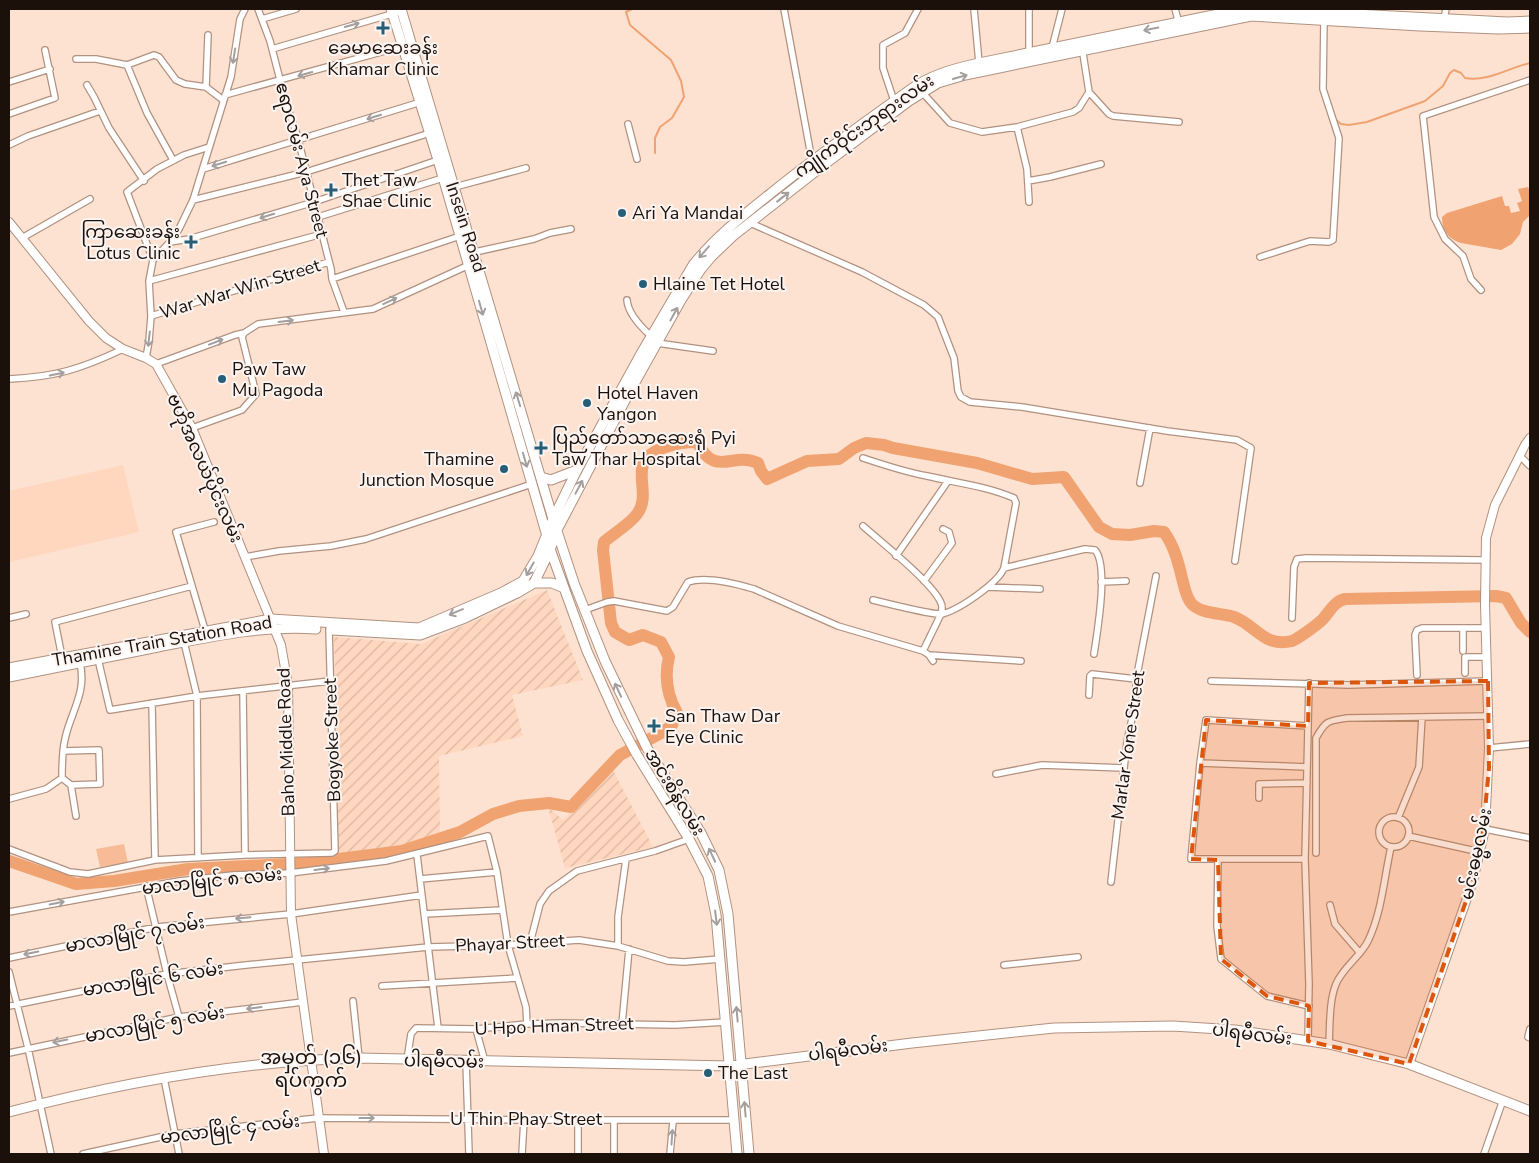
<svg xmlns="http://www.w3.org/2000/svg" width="1539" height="1163" viewBox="0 0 1539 1163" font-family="'Nunito Sans','Noto Sans Myanmar',sans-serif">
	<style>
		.built { fill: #ffd6be }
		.industrial { fill: url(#industrial-furrows) }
		.green { fill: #f7bb97 }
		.water { fill: #f1a271 }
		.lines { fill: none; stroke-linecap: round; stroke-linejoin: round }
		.stream { stroke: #f1a271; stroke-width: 2 }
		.river { stroke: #f1a271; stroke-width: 12 }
		.street-casing { stroke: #b1917f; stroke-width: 8 }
		.secondary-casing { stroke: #b1917f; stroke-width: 10 }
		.primary-casing { stroke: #b1917f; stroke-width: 11 }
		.street { stroke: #fff; stroke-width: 5.5 }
		.secondary { stroke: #fff; stroke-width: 8 }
		.primary { stroke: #fff; stroke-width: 9 }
		.oneway { stroke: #a49f9d }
		.marked { fill: #de550c; fill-opacity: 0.2; stroke: #de550c; stroke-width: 4; stroke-dasharray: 10 6; stroke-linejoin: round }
		.poi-dot { fill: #265e78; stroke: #fbf4f0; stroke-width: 2 }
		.labels { text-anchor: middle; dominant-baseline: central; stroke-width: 4; stroke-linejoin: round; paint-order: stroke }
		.poi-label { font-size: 18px; fill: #1c100a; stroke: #fbf4f0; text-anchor: start }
		.street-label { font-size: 18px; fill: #1c100a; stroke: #fbf4f0 }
		.quarter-label { font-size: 20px; fill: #1c100a; stroke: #fbf4f0 }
	</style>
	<defs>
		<pattern id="industrial-furrows" width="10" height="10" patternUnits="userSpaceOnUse" patternTransform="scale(1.25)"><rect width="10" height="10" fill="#ffd6be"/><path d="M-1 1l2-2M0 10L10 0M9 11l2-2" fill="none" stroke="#dab7a2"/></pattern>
	</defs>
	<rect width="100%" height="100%" fill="#fde2d2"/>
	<path class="built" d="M123,465L139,532L9,562V491Z"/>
	<path class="industrial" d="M547,590L583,680L512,695L523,736L439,756L440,834L402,846L339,856L334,637L421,644Z
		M613,770L653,847L565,868L548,807L563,820Z"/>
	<path class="green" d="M124,844L128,863L100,867L96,849Z"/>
	<path class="water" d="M1528,187L1530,192V215L1523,222L1520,234L1512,244L1501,250L1461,243C1448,239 1442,230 1442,217L1447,213L1502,196L1505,206H1509L1511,213L1520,211L1517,203L1522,201L1518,189Z"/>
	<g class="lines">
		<path class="stream" d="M632,9L626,12L630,25L671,60L681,81L684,97L672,118L660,127L655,138V153
			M1336,120L1341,124L1349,125L1367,122L1425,101L1443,86L1450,73L1454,70L1461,73L1465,78C1488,82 1508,68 1530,63"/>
		<path class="river" d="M9,861L76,884L114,881L188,869L308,863L402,851L460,832L493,814L519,806L549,803L571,807L620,755L663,732L672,725L677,713C667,695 664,677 669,657L661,642L643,635L629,640L615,632L611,623L603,550L604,542C613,534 631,523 637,514C649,499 638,478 643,465C649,447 681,442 697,442C716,479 731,451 758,463L761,471L767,479L807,461L839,459L854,448L866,443L884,445L893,448L977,463L1032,479L1064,477L1099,527L1112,534L1130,535L1154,531L1164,532C1174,546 1178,561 1182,578C1184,586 1186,597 1191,603C1200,614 1222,613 1234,617C1256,625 1264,648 1292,641C1299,638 1317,625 1323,619C1330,611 1335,601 1345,599L1496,596L1506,598L1521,623L1530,632"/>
		<g class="street-casing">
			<path id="street" d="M258,9L270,41L286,103L297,135L331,269L332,279L344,312
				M784,9L812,161
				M974,9L979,63
				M1175,9L1179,23
				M262,19L296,9
				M1444,19L1446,9
				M1082,47L1089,92L1109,114L1113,116L1179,122
				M1052,48L1062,9
				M272,49L402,11
				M1029,53V9
				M76,59H96L127,65L154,55L159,57L176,80L185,84L206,87L223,100
				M127,65L147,113L173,160
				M9,82L50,69
				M87,85L94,97L109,128L144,181
				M206,87L208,35
				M921,91L950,123L982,132L1017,127L1073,112L1079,108L1089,92
				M225,95L403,46
				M894,101L883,68V45L905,33L918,9
				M9,114L55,98L45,50
				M628,124L637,159
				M1017,127L1027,169L1029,202
				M9,145L28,136L100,111
				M203,169L421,102
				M1028,181L1050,177L1101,164
				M451,188L526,168
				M193,200L306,172L430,133
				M318,217L443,178
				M748,222L862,272L924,305L938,317L954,358L958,391L961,397L970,402L1022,407L1167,431L1237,440L1251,448L1235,561
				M22,238L90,199
				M170,242L189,239L314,202L438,160
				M475,252L534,239L550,233L571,229
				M1260,257L1310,241L1329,242L1333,240L1339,138L1323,89L1324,19
				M153,260L127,192L157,169L184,155L209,147
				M332,279L463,235
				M149,281L322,234
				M1481,290L1471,279L1463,256L1445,239L1434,217L1423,116L1530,80
				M627,300C628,314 641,327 651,336
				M151,316L329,262
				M657,343L713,351
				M146,358L149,341L151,316L149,281L153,260L170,242L179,229L193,200L231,77L240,19L245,9
				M156,364L235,335L244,333
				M9,379C55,377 81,369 123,349
				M192,428L242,410L256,394L242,337L244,333L258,324L373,309L469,265
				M1520,456L1530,466
				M863,458C884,465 905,472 927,476C957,483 986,486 1014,498L1016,503L1004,568C998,583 959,610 942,614C934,615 885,603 873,600
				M1140,483L1150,428
				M863,526C881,542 933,583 941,603C943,607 942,610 941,614L923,651
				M896,556L948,481
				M245,557L279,551L331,546L366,539L532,484
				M1004,568L1085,549L1095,550C1109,566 1097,633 1094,654
				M924,581L952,543L949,532L943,529
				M1101,582L1126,581
				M988,587L1040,589
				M585,610L607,602L614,601L667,611L673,607L688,582C705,576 737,584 754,589L838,626L923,651L929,655L933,661
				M9,618L26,614
				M1292,618L1294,567L1297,559L1306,558L1485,560
				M1463,628V651
				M205,630L176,532L214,522
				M184,642L197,696L198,858
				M929,655L1021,661
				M62,657L55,622L192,586
				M98,659L110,710L197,696L330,681
				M1465,673V657H1487
				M1417,675L1415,635L1417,630L1422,628H1486
				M1211,681L1349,685L1488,681
				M243,691L245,855
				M1089,695L1090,676L1092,674L1136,679
				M152,703L155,860
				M1489,748L1530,744
				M1200,763L1307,767
				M996,774L1042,765L1124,768
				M62,778C62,765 62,752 65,739C71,711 87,693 80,663
				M62,778L71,785L100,784L99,750L63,751
				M71,785L76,816
				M1259,798V784L1307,783
				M9,799L46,789L62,778
				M1379 832a15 15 0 1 1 30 0a15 15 0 1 1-30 0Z
				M1398,818L1419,767L1422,717
				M1485,829L1530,838
				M1408,836L1480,852
				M9,849L70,872L88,874L155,860L245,855L332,853L335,851L329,629
				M1316,853V738C1326,720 1328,721 1347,718L1489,716
				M417,855L438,1028
				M1305,859H1191L1200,763L1206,720L1308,726
				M1218,860L1217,926L1221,959L1267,996L1309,1006
				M420,879L497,872
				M1111,882L1127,742L1134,709L1137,675L1156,576
				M146,886L167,974L179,1017
				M1330,905L1335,924L1360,953
				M9,912L179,881L233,875L290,873L386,861L488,836L497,872L508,945L526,1007L527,1024
				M424,914L502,910
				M530,943L540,904L549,891L577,871L655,851L689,839
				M618,946V917L626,859
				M9,958L157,927L291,914L422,895
				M1004,965L1078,957
				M9,972L28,1048L51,1154
				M382,986L517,978
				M353,1001L359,1058
				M9,1006L167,974L246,965L428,947L508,945L579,940L618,946L668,961L684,962L720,959
				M622,1024L629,949
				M476,1029L485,1062
				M1530,1029L1528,1037L1530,1038
				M1308,1041L1309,984L1305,859L1309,683
				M1329,1044C1330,1026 1329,1001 1336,984C1343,967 1361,956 1368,941C1382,912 1384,878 1391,847
				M9,1053L179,1017L303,1002
				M407,1060L411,1034L416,1028L476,1029L527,1024L561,1023L675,1025L726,1022
				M466,1061L469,1154
				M164,1078L179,1154
				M578,1120V1154
				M614,1120V1154
				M83,1154L174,1134L318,1118L524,1120H734
				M522,1154L524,1120
				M670,1154L673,1121
				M1484,1154L1503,1100"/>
		</g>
		<g class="secondary-casing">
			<path id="secondary" d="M9,222L89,321L106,338L123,349L146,358L156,364L192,428L281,645L288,685L291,914L324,1154
				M1409,1064L1473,881L1485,829L1489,748L1485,604L1486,538L1495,505L1525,445L1530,438"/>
		</g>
		<g class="primary-casing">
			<path id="primary" d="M391,9L438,160L547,536
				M401,9L553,519L574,583L605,661L647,748L701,833L719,870L728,914L749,1154
				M541,477L551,480L577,470
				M550,549L587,651L618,720L637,755L689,839L708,876L716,915L737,1154
				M534,583H552L564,588
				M332,630L420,635L465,618L517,593L534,583L550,550L557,530L629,393L681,300L701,269L711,257L733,236L829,161L909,101L938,83L965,75L1251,16L1420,26L1498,29L1530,28
				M9,668L271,619L419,628L501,593L523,581L538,556L553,519L577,470L642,352L693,265C716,236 746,213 775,190C821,153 869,119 917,85C937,73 957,68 979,63L1238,10L1261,9L1507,22L1530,21
				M9,677C58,667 108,657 158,647C210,637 263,625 316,629
				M9,1112C123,1082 241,1061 359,1058L729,1066L912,1043L1054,1028L1173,1026L1235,1030L1329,1044L1409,1064L1530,1111"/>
		</g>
		<use href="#street" class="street"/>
		<use href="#secondary" class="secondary"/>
		<use href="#primary" class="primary"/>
	</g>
	<defs><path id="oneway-shaft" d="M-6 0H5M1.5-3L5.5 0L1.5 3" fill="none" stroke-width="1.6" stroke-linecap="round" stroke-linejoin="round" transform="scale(1.25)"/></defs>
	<g class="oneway">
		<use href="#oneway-shaft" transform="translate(352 25) rotate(-16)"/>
		<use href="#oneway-shaft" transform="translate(1151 29) rotate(169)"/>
		<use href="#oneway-shaft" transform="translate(234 56) rotate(99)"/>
		<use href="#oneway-shaft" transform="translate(305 74) rotate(164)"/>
		<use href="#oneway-shaft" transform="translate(960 77) rotate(-16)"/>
		<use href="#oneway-shaft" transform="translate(374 117) rotate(163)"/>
		<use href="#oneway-shaft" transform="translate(219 164) rotate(163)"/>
		<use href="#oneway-shaft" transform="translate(783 197) rotate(-38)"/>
		<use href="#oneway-shaft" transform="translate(267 216) rotate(163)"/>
		<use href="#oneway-shaft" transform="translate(704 252) rotate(131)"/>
		<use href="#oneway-shaft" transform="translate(390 301) rotate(-25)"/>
		<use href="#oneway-shaft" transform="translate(481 308) rotate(74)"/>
		<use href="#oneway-shaft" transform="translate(674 314) rotate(-61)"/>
		<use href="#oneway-shaft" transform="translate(286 321) rotate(-7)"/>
		<use href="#oneway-shaft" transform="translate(149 339) rotate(96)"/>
		<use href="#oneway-shaft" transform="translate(216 342) rotate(-21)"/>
		<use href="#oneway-shaft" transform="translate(57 374) rotate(-12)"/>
		<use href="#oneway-shaft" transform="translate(518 399) rotate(-107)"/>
		<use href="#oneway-shaft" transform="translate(525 460) rotate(74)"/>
		<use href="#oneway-shaft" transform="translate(579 487) rotate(-62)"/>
		<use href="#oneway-shaft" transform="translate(530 569) rotate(119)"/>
		<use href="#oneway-shaft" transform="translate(456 612) rotate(157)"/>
		<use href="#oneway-shaft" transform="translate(618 690) rotate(-115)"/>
		<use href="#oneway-shaft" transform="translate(712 855) rotate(-115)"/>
		<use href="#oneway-shaft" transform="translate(322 869) rotate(-7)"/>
		<use href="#oneway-shaft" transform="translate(57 903) rotate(-11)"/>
		<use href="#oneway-shaft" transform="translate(243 918) rotate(175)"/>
		<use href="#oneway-shaft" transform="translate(716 918) rotate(83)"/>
		<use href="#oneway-shaft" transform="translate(31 953) rotate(168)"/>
		<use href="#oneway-shaft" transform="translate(254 1008) rotate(173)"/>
		<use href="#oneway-shaft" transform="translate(737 1014) rotate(-95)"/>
		<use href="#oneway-shaft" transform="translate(60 1041) rotate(169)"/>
		<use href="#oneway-shaft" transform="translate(745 1109) rotate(-95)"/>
		<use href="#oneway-shaft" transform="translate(367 1118)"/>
		<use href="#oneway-shaft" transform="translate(672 1137) rotate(-86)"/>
	</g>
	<path class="marked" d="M1488,681L1489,768L1482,842L1473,881L1409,1064L1308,1041L1309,1006L1267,996L1221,959L1218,860L1191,859L1206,720L1308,726L1309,683Z"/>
	<g class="poi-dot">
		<path d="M380.5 20.5h5v5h5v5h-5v5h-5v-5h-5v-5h5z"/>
		<path d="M328.5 182.5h5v5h5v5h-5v5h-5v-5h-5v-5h5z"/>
		<circle cx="622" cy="213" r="5"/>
		<path d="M188.5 234.5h5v5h5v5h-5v5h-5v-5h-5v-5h5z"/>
		<circle cx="643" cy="284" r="5"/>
		<circle cx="222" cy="379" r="5"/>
		<circle cx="587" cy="403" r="5"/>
		<path d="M538.5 440.5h5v5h5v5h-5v5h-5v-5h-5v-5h5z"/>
		<circle cx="504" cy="469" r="5"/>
		<path d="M651.5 718.5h5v5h5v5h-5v5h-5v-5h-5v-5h5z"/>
		<circle cx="708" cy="1073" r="5"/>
	</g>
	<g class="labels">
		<g class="poi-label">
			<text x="383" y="48" text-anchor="middle">ခေမာဆေးခန်း<tspan x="383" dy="21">Khamar Clinic</tspan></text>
			<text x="342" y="180">Thet Taw<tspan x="342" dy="21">Shae Clinic</tspan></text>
			<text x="632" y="213">Ari Ya Mandai</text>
			<text x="180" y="232" text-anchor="end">ကြာဆေးခန်း<tspan x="180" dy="21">Lotus Clinic</tspan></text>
			<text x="653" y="284">Hlaine Tet Hotel</text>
			<text x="232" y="369">Paw Taw<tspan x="232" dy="21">Mu Pagoda</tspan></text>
			<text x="597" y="393">Hotel Haven<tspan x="597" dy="21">Yangon</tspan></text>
			<text x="552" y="438">ပြည်တော်သာဆေးရုံ Pyi<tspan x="552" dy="21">Taw Thar Hospital</tspan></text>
			<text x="494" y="459" text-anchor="end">Thamine<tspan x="494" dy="21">Junction Mosque</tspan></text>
			<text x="665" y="716">San Thaw Dar<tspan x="665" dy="21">Eye Clinic</tspan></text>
			<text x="718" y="1073">The Last</text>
		</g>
		<g class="street-label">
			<text transform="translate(864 126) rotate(-35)">ကျိုက်ဝိုင်းဘုရားလမ်း</text>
			<text transform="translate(302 160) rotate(75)">ဧရာလမ်း Aya Street</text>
			<text transform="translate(466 227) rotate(72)">Insein Road</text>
			<text transform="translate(240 289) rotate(-17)">War War Win Street</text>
			<text transform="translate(205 468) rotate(66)">ဗဟိုအလယ်ပိုင်းလမ်း</text>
			<text transform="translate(162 641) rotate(-10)">Thamine Train Station Road</text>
			<text transform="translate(332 740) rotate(-92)">Bogyoke Street</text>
			<text transform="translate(286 742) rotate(-92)">Baho Middle Road</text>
			<text transform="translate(1128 745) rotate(-82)">Marlar Yone Street</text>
			<text transform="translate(675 792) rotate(59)">အင်းစိန်လမ်း</text>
			<text transform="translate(1476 854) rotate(-78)">မင်းဓမ္မလမ်း</text>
			<text transform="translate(212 881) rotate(-6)">မာလာမြိုင် ၈ လမ်း</text>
			<text transform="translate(135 934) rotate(-10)">မာလာမြိုင် ၇ လမ်း</text>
			<text transform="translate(510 943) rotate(-3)">Phayar Street</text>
			<text transform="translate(153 979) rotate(-9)">မာလာမြိုင် ၆ လမ်း</text>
			<text transform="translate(155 1024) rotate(-10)">မာလာမြိုင် ၅ လမ်း</text>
			<text transform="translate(554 1026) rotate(-2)">U Hpo Hman Street</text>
			<text transform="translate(1252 1034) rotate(7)">ပါရမီလမ်း</text>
			<text transform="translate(848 1050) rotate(-7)">ပါရမီလမ်း</text>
			<text transform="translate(444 1061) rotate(1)">ပါရမီလမ်း</text>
			<text x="526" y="1119">U Thin Phay Street</text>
			<text transform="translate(230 1129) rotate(-7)">မာလာမြိုင် ၄ လမ်း</text>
		</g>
		<g class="quarter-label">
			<text x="311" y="1057">အမှတ် (၁၆)<tspan x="311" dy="23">ရပ်ကွက်</tspan></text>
		</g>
	</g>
	<rect width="1539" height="1163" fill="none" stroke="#1c100a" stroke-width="20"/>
</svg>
